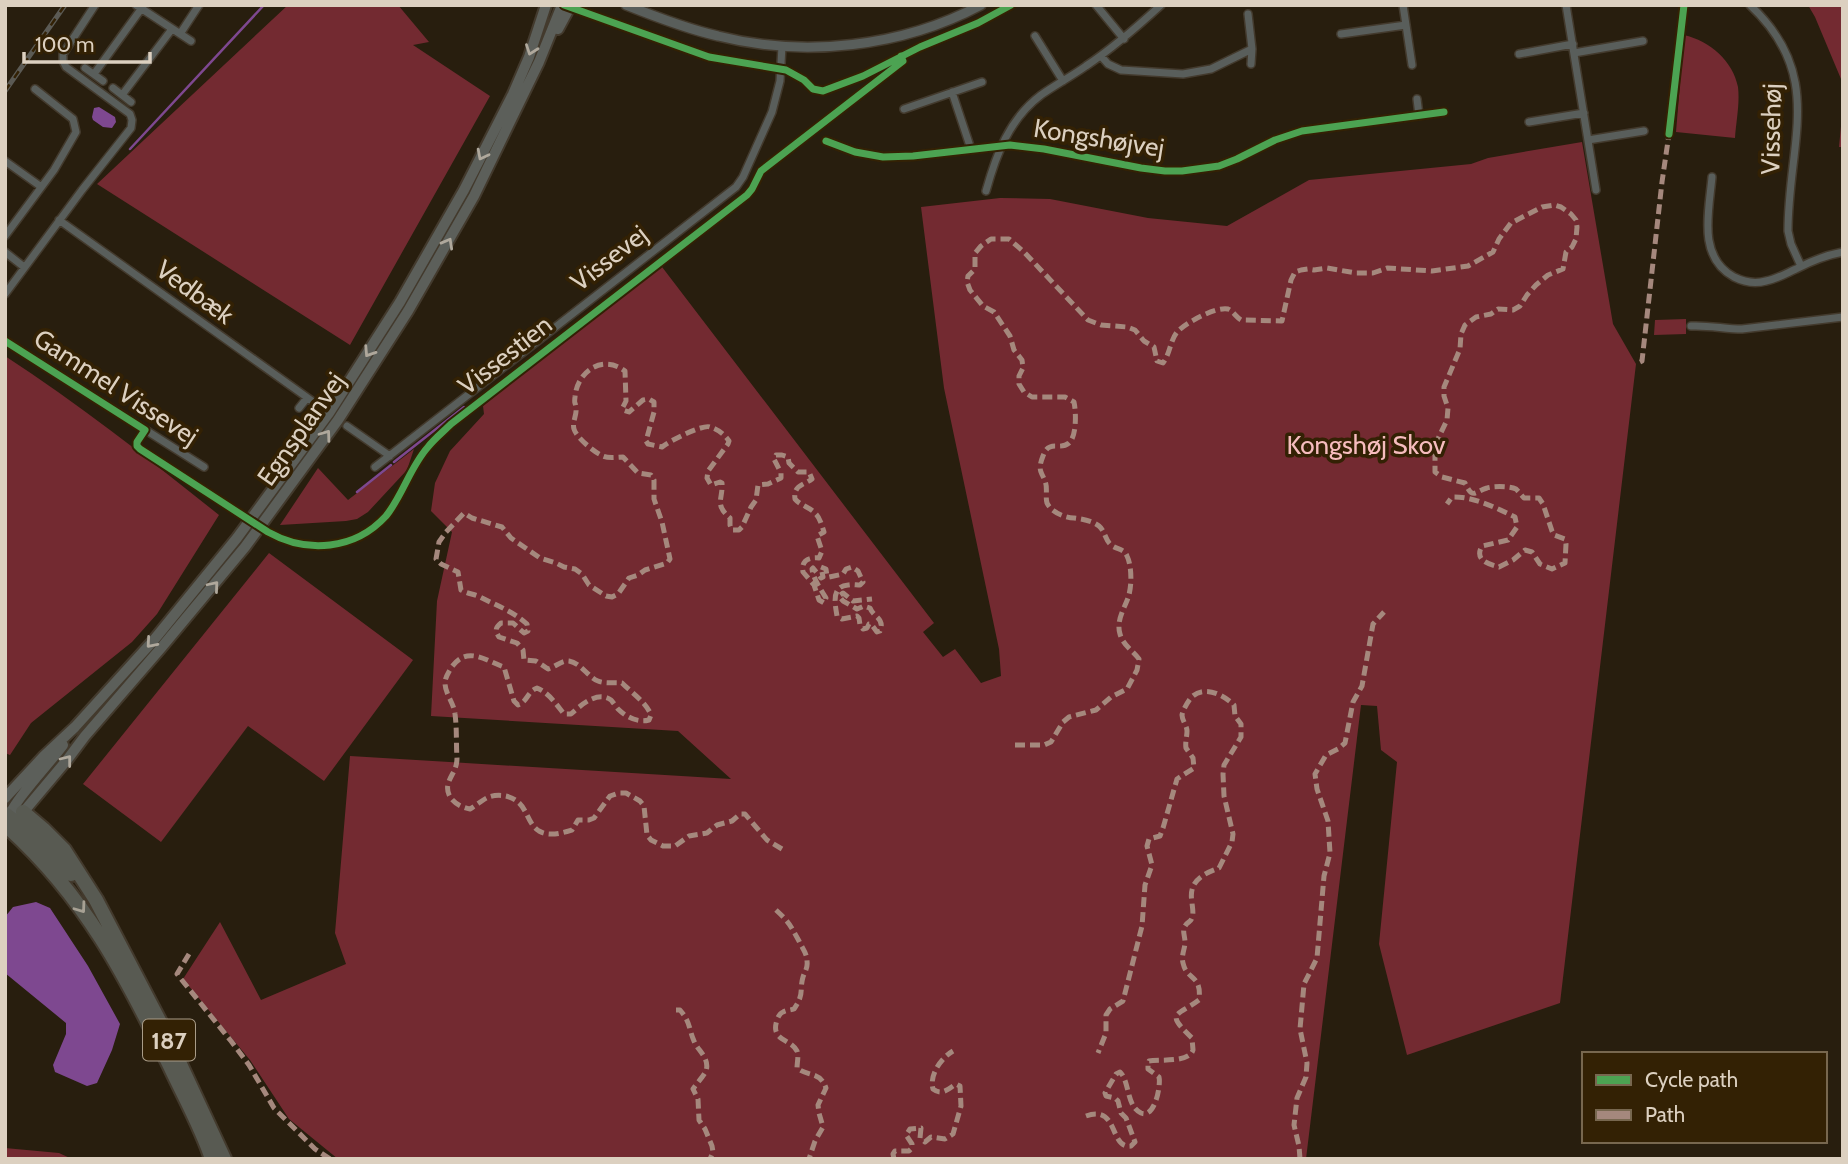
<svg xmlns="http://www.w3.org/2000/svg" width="1848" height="1164" viewBox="0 0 1848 1164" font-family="Cabin,sans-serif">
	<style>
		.green { fill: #732a31 }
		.water { fill: #7e4890 }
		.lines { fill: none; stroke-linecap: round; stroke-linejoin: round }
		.stream { stroke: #7e4890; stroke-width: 2.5 }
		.minor-casing { stroke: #433a2d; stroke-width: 10 }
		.tertiary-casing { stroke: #433a2d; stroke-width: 12 }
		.secondary-casing { stroke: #433a2d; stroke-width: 14 }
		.motorway-casing { stroke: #433a2d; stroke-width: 18 }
		.minor { stroke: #595e5b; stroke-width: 7 }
		.tertiary { stroke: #595e5b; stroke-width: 9 }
		.secondary { stroke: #5c5f5a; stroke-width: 10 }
		.motorway { stroke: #585a52; stroke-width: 14 }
		.rail-casing { stroke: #5b5a54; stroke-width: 5 }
		.rail { stroke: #332104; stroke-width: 2.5; stroke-dasharray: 8; stroke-linecap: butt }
		.quiet { stroke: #a5887d; stroke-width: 5; stroke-dasharray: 10 5; stroke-linecap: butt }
		.cycleway-casing { stroke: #332104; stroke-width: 11 }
		.cycleway { stroke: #4ca352; stroke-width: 7 }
		.oneway { stroke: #afa89c }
		.oneway2 { stroke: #a7a194 }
		.labels { text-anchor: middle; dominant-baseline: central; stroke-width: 7; stroke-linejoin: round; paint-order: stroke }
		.shield { fill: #332104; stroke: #a99c88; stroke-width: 2 }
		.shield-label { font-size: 24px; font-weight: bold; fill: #dcd0c0 }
		.street-label { font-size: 26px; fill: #dcd0c0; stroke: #332104 }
		.park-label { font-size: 26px; fill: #f6bcbe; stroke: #332104 }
	</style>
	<rect width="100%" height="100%" fill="#281e0e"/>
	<path class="green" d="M288,5H398L429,42L413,45L490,96L350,345L97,184Z
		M1808,5H1843V147H1839L1842,116L1841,79L1815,17Z
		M1684,35C1710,41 1733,61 1738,87C1740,103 1736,122 1735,138L1676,132Z
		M1582,142L1613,324L1636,364L1560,1003L1407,1055L1379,944L1397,762L1381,750L1377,706L1361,705L1306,1159H338L289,1119L250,1060L183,979L220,922L261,1000L346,964L335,933L350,756L731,779L678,731L431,716L437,601L452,532L431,511L435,483L450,451L484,414L483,406L659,263L934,623L923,632L943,657L955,649L981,683L1001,676L999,649L944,388L921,207L1000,198L1050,199L1148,218L1227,226L1309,180L1471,164L1488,158Z
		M1686,319V334L1654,335L1655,320Z
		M5,356C80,405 150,460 219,515L157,614L132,642L31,723L10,755L5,753Z
		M414,449L407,470L368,512L357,519L346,521L280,525L318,468L348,500Z
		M269,553L413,660L324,781L248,726L161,842L83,784Z
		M5,1148L59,1153L72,1159H5Z"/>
	<path class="water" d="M99,107L115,117L116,122L112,128L103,127L93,120L92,117L94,108Z
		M36,902L50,908L88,966L120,1024L112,1050L97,1083L87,1086L55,1072L53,1065L66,1034V1023L5,973V917L13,907Z"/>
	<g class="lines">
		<path class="stream" d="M130,149L264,5
			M394,462L464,407
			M357,492L391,465"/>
		<g class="minor-casing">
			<path id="minor" d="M136,5L191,41
				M1096,5L1124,39
				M1403,5L1412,65
				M1566,5L1596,190
				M1750,5C1826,76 1788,142 1788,231L1791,244L1801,266
				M180,34L199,5
				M1341,34L1406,25
				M1035,36L1063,81
				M1574,53L1643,41
				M1519,54L1573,44
				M1101,56L1108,64L1121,70L1183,74L1211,69L1252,49L1248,14
				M1251,64L1252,49
				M85,68L103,81
				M94,74L144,5
				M113,88L131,102
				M952,92L971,149
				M122,95L172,29
				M1417,99L1419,115
				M904,109L982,82
				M1529,122L1584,113
				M1588,140L1644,131
				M826,141L855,152L883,157L913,156L1010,145L1044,149L1141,168L1165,171H1182L1219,166L1237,159L1275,140L1302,131L1444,112
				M5,161L40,186
				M1712,177C1709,211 1697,257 1734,277C1744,282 1755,284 1766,281C1777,279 1787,273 1796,269C1811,261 1827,255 1843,252
				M986,191C996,155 1009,119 1041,95C1055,85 1072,76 1086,66C1113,48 1137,27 1161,5
				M59,220L319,406
				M5,236L54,170L76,132L73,119L35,89
				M5,252L24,267
				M5,294L82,190L131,128L132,120L130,114L66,67L63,61V54L95,5
				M1691,326C1709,325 1725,329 1742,329L1843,317
				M5,341L204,467
				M299,408L307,398
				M347,426L390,456
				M375,467L736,187L743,177L772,112L780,81L782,46"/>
		</g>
		<g class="tertiary-casing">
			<path id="tertiary" d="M626,5C656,17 687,29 718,36C805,58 902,47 981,5"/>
		</g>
		<g class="secondary-casing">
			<path id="secondary" d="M558,29L571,5
				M5,798L44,756L75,727L153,641L237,538L329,413L400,302L464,190L513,94L529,57L546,5
				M20,816L67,760L85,736L161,648L245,547L338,420L408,311L474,196L539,62L562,5
				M7,822C10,804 50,763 63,745"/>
		</g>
		<g class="motorway-casing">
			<path id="motorway" d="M23,812L43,829L64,850L96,900L166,1034L224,1159
				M5,814L35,837L71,874
				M9,828C86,898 125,974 170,1066C184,1096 202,1128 212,1159"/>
		</g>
		<use href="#minor" class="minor"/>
		<use href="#tertiary" class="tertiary"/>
		<use href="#secondary" class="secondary"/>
		<use href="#motorway" class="motorway"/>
		<g class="rail-casing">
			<path id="rail" d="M5,91L65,5"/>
		</g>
		<use href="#rail" class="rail"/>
		<path class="quiet" d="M1640,362L1642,361L1662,182L1669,134
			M1015,745H1044L1051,742L1063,722L1069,717L1096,710L1111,697L1127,689L1137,670L1139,659C1133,651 1123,645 1120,634C1116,621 1124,609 1128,598C1132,587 1132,566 1127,556C1124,548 1116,550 1110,544C1105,539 1105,531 1099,526C1093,521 1082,519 1074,518C1065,518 1051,512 1047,503C1045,496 1048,488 1045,481C1044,478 1042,475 1041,472C1039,467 1041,461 1043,456C1049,439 1059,451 1069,443C1077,436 1076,411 1074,402L1065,397H1032L1024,392L1019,384V376L1023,368L1022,360L1014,350L1010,336L994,312L983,306L970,290L967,282L968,276L975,269V253L981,246L991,239H1009L1024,252L1088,320L1101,325L1127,327L1135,330L1144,341L1154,347L1157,361L1163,363C1170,354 1170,341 1177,332C1185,323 1217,306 1228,309C1233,311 1236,317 1241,320L1282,321L1291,280L1295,272L1301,270L1308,269L1314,270L1327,268L1356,273H1373L1387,268L1432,271L1468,266L1493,252L1499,239L1511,223L1542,207L1554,205L1561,207L1571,214L1576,220L1577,227L1576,239L1572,247L1566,252L1563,269L1548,275L1536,285L1527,295L1520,306L1513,310L1498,309L1491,314L1476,317L1465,325L1461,334L1460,349L1444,387V396L1448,408L1447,420L1435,445V472L1442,477L1465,483C1473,500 1474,492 1487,488C1493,486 1510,486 1516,489C1519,492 1521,495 1524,498H1539L1543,504L1552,531L1554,535L1565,539L1566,544L1565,563L1552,569L1540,564L1532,552L1525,550L1513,560L1499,567C1488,564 1474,560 1482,546L1508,540L1517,527L1515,517C1496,508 1473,496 1452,497L1447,504
			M782,849L767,840L745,814H740L732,821L717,825L707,833L689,836L675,846H663L651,840L647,835L644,806L640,801L626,793H619L610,796L594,818L589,820H578L572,830C562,833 549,837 539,831C524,821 529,802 506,796C501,795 494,795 489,797C483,799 477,805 470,809C458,807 445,798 448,784C451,774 457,770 457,758C456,744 457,729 455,714C454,703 445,694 445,683C445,678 448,673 451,668C467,645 484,660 504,667L514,701L518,705C528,701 527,692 537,688C549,693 556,704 564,714H571C580,706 597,690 611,700C612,701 617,708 618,709C626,717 638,723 649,720L651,715C646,702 632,693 622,683C614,682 605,684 598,681C588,677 581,663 569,661C562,660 555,667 548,669L536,661L524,660L523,650L517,643L499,637C495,630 495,628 501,623H513L524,633L528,631L527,624C514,612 498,606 482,598C475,594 468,594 461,590L458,572L441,564L436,559L439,542L446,532L464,513L472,518L502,527L511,538L540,558L556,563L564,567L575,569L582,574L589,585L606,596L612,597L618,594L629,578L638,575L645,570L667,563L670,559L662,522L654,499V480L651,475L638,473L623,457C617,457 607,459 601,455C594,452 576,437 574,429C572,422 577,415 576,408C575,400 574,405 575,397C577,371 603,354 625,371L626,401L623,407V410L629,412L643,400L649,399L654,402V412L646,441L648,444L662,447C669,441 703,424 710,427C718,429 725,435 729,441L728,444L708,471L707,478L711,485L720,482L722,483C723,500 714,504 730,518V525L732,530H739L742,527L751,507L756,500L758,485L768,484L781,478V473L774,459L776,455H782L788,457L789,463L798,472H809L812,479C804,485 793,485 795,499C801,506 810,507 816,514C820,518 822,526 824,532L817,536L822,551L819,558C808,557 801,561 803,572L814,585L819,600L824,603L826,598C821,590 813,578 812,569L813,568L821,578L823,577L821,567L826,569L827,576L829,577L843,574L846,569L852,567L858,571L863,582L860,585C856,585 852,584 848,585C831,586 835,604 837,616L842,619L857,616L859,618L860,625L863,629L867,628L869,624H871L877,632L880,631C885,618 874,618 870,608L864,606L857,609L843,601L839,596L843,593L853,601L872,599
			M776,910C790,923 790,925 799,941C802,948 807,953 807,961C808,968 805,971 803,977C799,991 805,993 794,1009C791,1010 787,1010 783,1012C780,1013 778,1017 777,1020C770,1041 790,1038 797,1051C799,1055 797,1063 797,1068C808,1077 820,1071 826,1088L818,1105L819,1113L823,1127L815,1141L809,1159
			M189,954L177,974L231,1041L249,1065L274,1108L315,1149L330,1159
			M676,1010H680C691,1023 688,1027 694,1041C698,1051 710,1058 706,1071C703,1077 697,1083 693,1089L698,1099L699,1120L705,1129L712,1146L713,1152L710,1159
			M1086,1116C1119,1104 1109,1149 1131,1146L1135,1142L1126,1118L1121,1113L1118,1101L1115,1098L1106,1096L1105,1093L1116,1074L1120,1072C1130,1082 1126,1106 1141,1113C1155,1119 1161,1085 1159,1077L1148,1069V1064L1149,1061C1160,1059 1189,1063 1193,1050C1193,1049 1192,1039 1192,1038C1165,1012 1176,1017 1199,1000C1202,974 1187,981 1183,963C1181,955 1185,949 1185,942C1185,936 1182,931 1185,926C1188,921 1190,923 1192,918C1194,913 1192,906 1192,902C1188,881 1203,874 1219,868L1232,842L1233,834L1224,796L1223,774L1224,765L1241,737V724L1235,716L1234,705C1223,694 1202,684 1190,699C1187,703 1183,710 1182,715C1182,720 1187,726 1187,731C1187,737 1185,742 1186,748L1193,758L1194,768L1177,779L1163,828L1160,836L1149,839L1147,846L1152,865L1145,885L1142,926L1123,1001L1110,1009L1106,1015V1033L1098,1053
			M894,1159L893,1154L895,1151H909L912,1148V1144L906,1135L910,1129L921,1128L920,1138L925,1142L931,1137L945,1139L953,1134L961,1106L960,1086L956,1084C948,1089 942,1096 933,1089C929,1075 941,1058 953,1051
			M1300,1159L1299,1146L1294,1125L1297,1098L1306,1077L1307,1063L1300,1029L1304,984L1317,958L1324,876L1330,853L1328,821L1317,789L1315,774L1326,755L1338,749L1345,743L1353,702L1362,686L1373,624L1384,612"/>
		<g class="cycleway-casing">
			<path id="cycleway" d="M564,5L709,57L786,70L804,80L813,89L823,91L863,76L920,47L978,23L1011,5
				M1669,134L1684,5
				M826,141L855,152L883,157L913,156L1010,145L1044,149L1141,168L1165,171H1182L1219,166L1237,159L1275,140L1302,131L1444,112
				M5,341L145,430L137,442V446L140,449L268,532C307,554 355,550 386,516C403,495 410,467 428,447C434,439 443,432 451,424L747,195L752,189L761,171L903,61L901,56"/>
		</g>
		<use href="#cycleway" class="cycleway"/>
	</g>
	<defs><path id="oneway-chevron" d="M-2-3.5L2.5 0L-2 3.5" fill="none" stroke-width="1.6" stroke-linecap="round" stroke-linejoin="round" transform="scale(1.75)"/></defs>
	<g class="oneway">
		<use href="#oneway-chevron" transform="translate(531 50) rotate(110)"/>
		<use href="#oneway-chevron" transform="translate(482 155) rotate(117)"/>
		<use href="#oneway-chevron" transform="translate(448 243) rotate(-61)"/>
		<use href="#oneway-chevron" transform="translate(369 352) rotate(123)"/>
		<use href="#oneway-chevron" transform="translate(326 435) rotate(-54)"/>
		<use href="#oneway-chevron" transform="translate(214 586) rotate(-50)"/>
		<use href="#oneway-chevron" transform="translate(151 643) rotate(131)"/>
		<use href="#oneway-chevron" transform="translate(67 760) rotate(-52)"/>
	</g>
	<use class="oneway2" href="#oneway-chevron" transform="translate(81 908) rotate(54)"/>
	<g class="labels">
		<rect class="shield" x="143" y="1019.5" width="52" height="41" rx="5"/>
		<g class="shield-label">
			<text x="169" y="1040">187</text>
		</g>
		<g class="street-label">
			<text transform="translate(1771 129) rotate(-89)">Vissehøj</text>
			<text transform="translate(1099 138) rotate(9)">Kongshøjvej</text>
			<text transform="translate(609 258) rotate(-38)">Vissevej</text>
			<text transform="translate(195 292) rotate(36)">Vedbæk</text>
			<text transform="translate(505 355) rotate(-38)">Vissestien</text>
			<text transform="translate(116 387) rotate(33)">Gammel Vissevej</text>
			<text transform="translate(301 429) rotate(-55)">Egnsplanvej</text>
		</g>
		<g class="park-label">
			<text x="1366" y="445">Kongshøj Skov</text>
		</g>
	</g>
	<rect width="1848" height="1164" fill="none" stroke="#dcd0c0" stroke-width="14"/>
	<rect x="1582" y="1052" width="245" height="91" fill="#332104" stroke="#77674f" stroke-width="2"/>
	<rect x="1596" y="1075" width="35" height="10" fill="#4ca352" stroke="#77674f" stroke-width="2"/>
	<text x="1645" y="1087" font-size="21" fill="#dcd0c0">Cycle path</text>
	<rect x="1596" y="1110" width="35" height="10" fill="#a5887d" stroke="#77674f" stroke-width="2"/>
	<text x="1645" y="1122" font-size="21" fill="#dcd0c0">Path</text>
	<path d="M24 52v10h126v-10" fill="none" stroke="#dcd0c0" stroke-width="3.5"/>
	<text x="35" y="52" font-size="21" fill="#dcd0c0" stroke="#332104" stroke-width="5" paint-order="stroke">100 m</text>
</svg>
